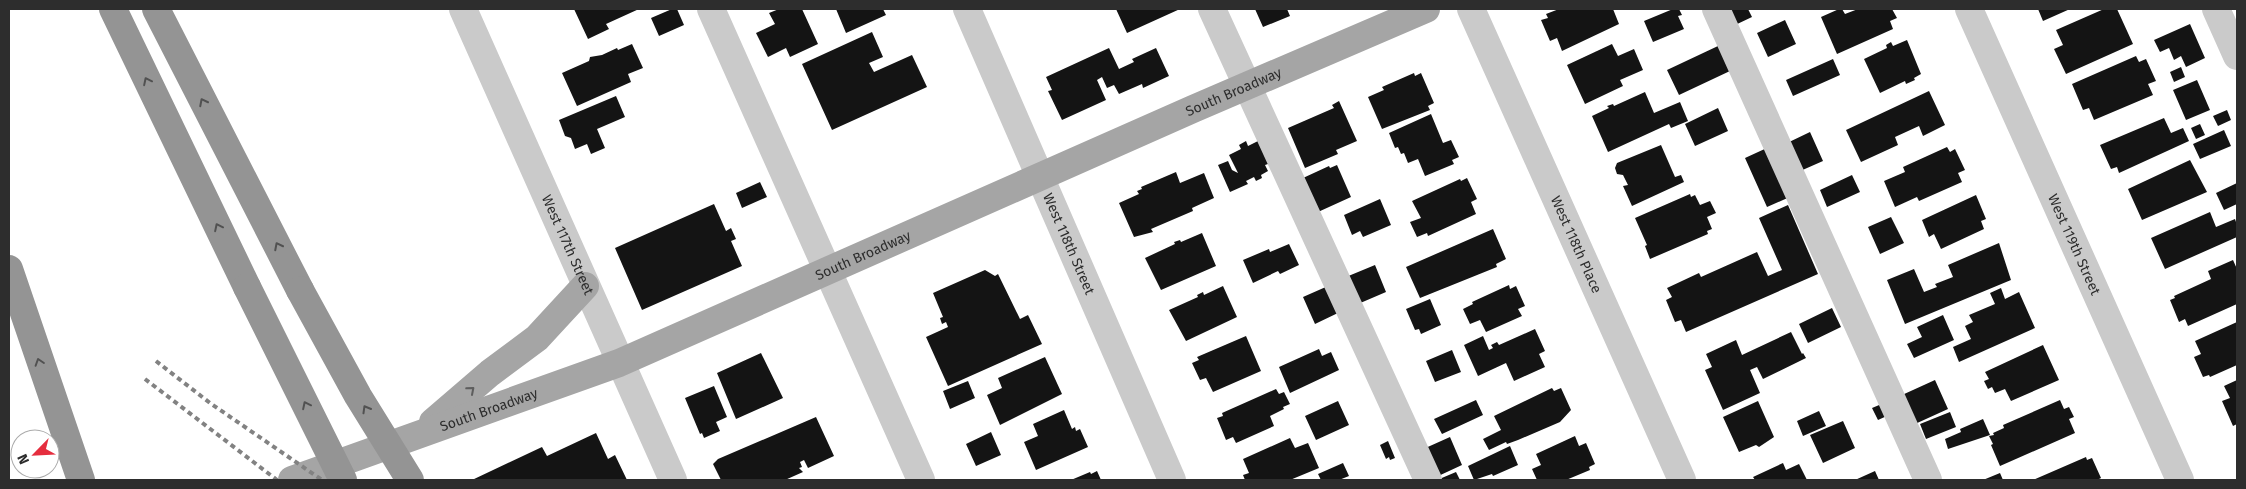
<svg xmlns="http://www.w3.org/2000/svg" width="2246" height="489" viewBox="0 0 2246 489" font-family="'Fira Sans',sans-serif">
	<style>
		.building { fill: #141414 }
		.lines { fill: none; stroke-linecap: round; stroke-linejoin: round }
		.minor { stroke: #cacaca; stroke-width: 28 }
		.major { stroke: #a5a5a5; stroke-width: 28 }
		.highway { stroke: #949494; stroke-width: 28 }
		.rail { stroke: #828282; stroke-width: 4; stroke-dasharray: 5 4; stroke-linecap: butt }
		.highway-bridge { stroke: #949494; stroke-width: 28 }
		.oneway { stroke: #515151 }
		.oneway2 { stroke: #5d5d5d }
		.labels { text-anchor: middle; dominant-baseline: central; stroke-width: 5; stroke-linejoin: round; paint-order: stroke }
		.street-label { font-size: 14px; fill: #2d2d2d; stroke: #fff }
	</style>
	<rect width="100%" height="100%" fill="#fff"/>
	<path class="building" d="M574,9H639L606,24L609,29L588,39Z
		M672,9H677L684,25L659,36L651,18Z
		M779,9H802L818,44L790,57L786,48L768,57L756,33L775,24L769,13Z
		M836,9H883L886,15L846,33Z
		M1116,9H1180L1127,33Z
		M1255,9H1287L1290,16L1263,27Z
		M1559,9H1613L1619,24L1562,51L1557,38L1550,41L1541,20L1548,18L1546,14Z
		M1673,9H1679L1682,15L1678,16L1684,29L1653,42L1644,21Z
		M1725,9H1748L1752,17L1733,26Z
		M1839,9H1842L1845,14L1858,9H1892L1897,18L1890,21L1893,29L1837,54L1821,17Z
		M2038,9H2070L2043,21Z
		M2104,9H2117L2133,44L2066,74L2054,49L2063,45L2056,30Z
		M1785,20L1796,44L1768,57L1757,33Z
		M2190,24L2205,58L2186,67L2181,56L2174,60L2169,48L2160,52L2154,40Z
		M872,32L883,57L869,63L874,72L912,55L927,87L832,130L802,64Z
		M1907,40L1921,74L1914,78L1915,80L1906,84L1905,81L1880,93L1864,59L1887,48L1886,45L1891,42L1893,46Z
		M632,44L643,68L628,74L631,82L577,106L562,73L589,61L590,57L602,55L617,48L618,50Z
		M1612,44L1618,56L1634,49L1643,70L1620,80L1623,86L1585,104L1567,65Z
		M1718,46L1730,71L1679,95L1667,70Z
		M1109,48L1119,69L1134,62L1132,59L1156,48L1169,76L1143,88L1142,84L1119,94L1114,85L1107,88L1102,77L1097,80L1106,100L1062,120L1048,91L1052,90L1046,77Z
		M2136,56L2139,62L2146,59L2156,81L2148,84L2153,95L2094,120L2089,108L2083,110L2072,84Z
		M1833,59L1840,75L1793,96L1786,80Z
		M2181,67L2185,77L2174,82L2170,72Z
		M1414,73L1415,76L1421,73L1434,103L1428,106L1430,110L1382,129L1368,97L1384,90L1382,87Z
		M2197,80L2210,110L2186,120L2173,90Z
		M1929,91L1945,125L1923,136L1919,126L1895,137L1898,145L1861,162L1846,130Z
		M1645,92L1654,113L1680,102L1688,121L1671,128L1669,124L1608,152L1592,116L1609,108L1607,106L1613,104L1614,106Z
		M616,96L625,117L597,129L605,148L591,154L587,144L575,149L571,138L565,136L559,120Z
		M1339,101L1357,141L1336,150L1338,154L1305,168L1288,128L1334,108L1332,105Z
		M1718,108L1728,131L1695,146L1685,124Z
		M2227,110L2231,120L2218,126L2213,116Z
		M1431,114L1443,143L1451,140L1459,157L1452,160L1454,164L1425,176L1418,159L1408,163L1404,153L1401,154L1398,147L1395,148L1389,133Z
		M2164,118L2171,133L2183,128L2189,141L2119,173L2117,167L2111,169L2100,145Z
		M2200,124L2205,135L2196,139L2191,128Z
		M2224,130L2231,146L2200,159L2193,144Z
		M1810,132L1823,161L1798,172L1785,144Z
		M1260,140L1271,163L1265,165L1268,171L1261,175L1262,178L1256,181L1254,177L1246,181L1248,184L1230,192L1218,165L1228,161L1232,170L1238,173L1229,155L1241,149L1239,145L1246,141L1248,146Z
		M1661,145L1675,177L1681,175L1684,182L1632,206L1623,186L1628,185L1623,175L1617,174L1615,168L1617,163Z
		M1769,147L1792,196L1767,207L1745,158Z
		M1947,147L1950,152L1955,149L1965,170L1958,173L1962,182L1919,201L1917,197L1895,207L1884,181L1905,172L1903,167Z
		M2190,160L2207,192L2142,220L2128,189Z
		M1337,165L1351,197L1318,212L1303,178L1329,166L1330,168Z
		M1176,172L1180,183L1204,173L1214,198L1192,208L1193,211L1151,229L1153,232L1134,237L1119,203L1139,194L1137,191L1142,189L1141,187Z
		M1852,175L1860,192L1827,207L1820,190Z
		M1467,178L1477,199L1471,202L1476,214L1428,236L1427,233L1417,237L1410,222L1421,218L1412,201L1460,179L1461,181Z
		M760,182L767,197L742,208L736,193Z
		M2237,183V204L2224,210L2216,193Z
		M1690,194L1691,197L1695,195L1700,205L1710,201L1716,213L1707,217L1712,229L1707,231L1708,234L1650,259L1645,246L1647,245L1635,218Z
		M1976,195L1986,219L1981,221L1984,229L1941,249L1934,234L1929,237L1922,220Z
		M1380,199L1391,225L1363,237L1360,231L1352,235L1344,215Z
		M714,204L726,231L731,228L736,239L731,241L742,266L642,310L615,248Z
		M1788,205L1818,274L1686,332L1681,320L1675,322L1666,300L1672,297L1667,288L1699,273L1701,277L1757,252L1768,276L1782,270L1759,218Z
		M2210,212L2216,227L2235,219L2237,225V237L2165,269L2151,238Z
		M1891,217L1904,243L1880,254L1868,227Z
		M1493,229L1506,259L1496,264L1497,267L1420,298L1406,267Z
		M1202,233L1216,266L1161,290L1145,258L1175,244L1174,242L1180,240L1181,242Z
		M1999,243L2011,280L1905,324L1887,280L1914,269L1924,292L1937,287L1935,284L1953,277L1948,265Z
		M1289,244L1299,265L1280,274L1278,271L1253,283L1243,260L1269,249L1270,252Z
		M2233,260L2237,269V304L2188,326L2185,319L2179,322L2170,300L2175,298L2174,296L2211,279L2208,271Z
		M1375,265L1386,292L1358,304L1346,277Z
		M985,270L995,276L998,274L1020,319L1028,315L1042,344L948,386L926,337L948,327L946,322L942,324L940,318L943,317L933,293Z
		M1509,285L1510,289L1516,286L1525,306L1518,309L1522,316L1486,332L1480,320L1470,324L1463,309L1473,304L1472,302Z
		M1223,286L1237,317L1186,341L1169,310L1198,297L1197,295L1203,292L1204,295Z
		M1328,286L1340,312L1315,324L1303,297Z
		M2001,288L2005,299L2019,292L2035,328L1959,362L1953,347L1971,339L1965,326L1973,322L1969,315L1995,304L1990,293Z
		M1430,299L1441,325L1421,334L1419,329L1415,330L1406,309Z
		M1832,308L1841,327L1808,343L1799,324Z
		M1943,315L1954,340L1914,358L1907,344L1922,337L1917,327Z
		M2237,322V365L2210,377L2209,375L2203,377L2194,357L2201,354L2195,341Z
		M1535,329L1545,351L1539,354L1545,367L1514,381L1506,363L1478,376L1464,345L1483,336L1489,350L1493,348L1491,345L1497,342L1499,345Z
		M1791,332L1802,354L1803,353L1806,358L1763,379L1757,367L1750,370L1760,393L1723,410L1705,370L1712,367L1706,354L1736,340L1742,355Z
		M1246,336L1261,371L1213,392L1206,378L1200,380L1192,363L1199,360L1197,357Z
		M2043,345L2059,380L2011,401L2005,389L1995,393L1992,387L1988,389L1984,381L1989,379L1985,372Z
		M1319,349L1322,356L1331,352L1339,370L1290,393L1279,367Z
		M1452,350L1461,372L1435,382L1426,361Z
		M761,353L783,398L736,419L717,373Z
		M1045,357L1062,394L1000,425L987,395L1002,388L998,378Z
		M1935,380L1948,409L1915,424L1902,395Z
		M2237,380V424L2233,426L2222,401L2230,398L2224,386Z
		M968,381L975,398L950,409L943,391Z
		M714,386L727,417L716,422L720,431L704,438L702,433L700,434L685,398Z
		M1552,388L1554,391L1561,388L1571,410L1560,422L1518,440L1507,444L1506,442L1489,450L1483,439L1501,430L1494,416Z
		M1276,389L1279,394L1284,392L1290,404L1283,407L1284,409L1270,416L1274,426L1236,443L1233,437L1226,440L1217,418L1223,416L1222,413Z
		M1476,400L1483,415L1442,434L1434,419Z
		M2060,400L2064,409L2069,407L2074,417L2069,419L2075,433L2000,466L1991,445L1993,444L1989,436L1994,435L1993,433L2004,428L2003,425Z
		M1338,401L1349,425L1316,440L1305,416Z
		M1758,401L1774,437L1759,447L1756,445L1739,452L1723,417Z
		M1884,403L1889,415L1878,420L1872,408Z
		M1064,410L1072,429L1075,427L1076,431L1080,429L1088,447L1036,470L1024,442L1038,436L1033,424Z
		M1819,411L1826,426L1803,436L1797,421Z
		M1950,412L1956,427L1926,439L1920,424Z
		M816,417L834,456L808,468L804,460L800,462L802,467L799,468L803,472L785,480H721L713,464L718,459Z
		M1983,419L1990,435L1948,449L1945,439L1961,432L1960,429Z
		M1843,421L1855,448L1823,463L1810,435Z
		M991,432L1001,455L976,466L966,444Z
		M596,433L608,459L615,455L627,480H472L542,447L547,456Z
		M1575,436L1579,446L1586,443L1595,464L1589,467L1590,470L1566,480H1537L1532,469L1541,465L1536,454Z
		M1450,437L1462,465L1434,478L1421,450Z
		M1290,438L1295,448L1308,443L1319,468L1290,480H1245L1243,475L1249,473L1243,459Z
		M1388,441L1395,458L1390,460L1389,457L1386,459L1380,445Z
		M1510,446L1518,465L1493,476L1492,474L1474,480L1468,466Z
		M2086,457L2087,460L2092,458L2101,478L2097,480H2033Z
		M1343,463L1349,476L1339,480H1321L1318,474Z
		M1783,463L1786,470L1799,464L1807,480H1755L1753,477Z
		M1097,471L1101,480H1071L1090,472L1091,474Z
		M1875,471L1879,480H1855Z
		M1456,472L1460,480H1437Z
		M2000,473L2003,480H1983Z"/>
	<g class="lines">
		<g class="minor">
			<path id="s1" d="M463,9L673,480"/>
			<path d="M711,9L921,480"/>
			<path id="s2" d="M967,9L1172,480"/>
			<path d="M1212,9L1428,480"/>
			<path id="s3" d="M1471,9L1682,480"/>
			<path d="M1716,9L1928,480"/>
			<path id="s4" d="M1969,9L2180,480"/>
			<path d="M2216,9L2237,56"/>
		</g>
		<g class="major">
			<path d="M433,422L490,373L537,338L585,286"/>
			<path id="s5" d="M292,480L619,363L1193,109L1426,9"/>
		</g>
		<path class="highway" d="M113,9L247,287
			M156,9L300,290
			M9,269L81,480"/>
		<path class="rail" d="M156,361L210,403L322,480
			M145,379L277,480"/>
		<path class="highway-bridge" d="M247,287L343,480
			M300,290L358,396L410,480"/>
	</g>
	<defs><path id="oneway-chevron" d="M-2-3.5L2.5 0L-2 3.5" fill="none" stroke-width="1.6" stroke-linecap="round" stroke-linejoin="round" transform="scale(1.25)"/></defs>
	<g class="oneway">
		<use href="#oneway-chevron" transform="translate(147 81) rotate(-116)"/>
		<use href="#oneway-chevron" transform="translate(203 102) rotate(-117)"/>
		<use href="#oneway-chevron" transform="translate(218 227) rotate(-116)"/>
		<use href="#oneway-chevron" transform="translate(278 246) rotate(-117)"/>
		<use href="#oneway-chevron" transform="translate(39 362) rotate(-108)"/>
		<use href="#oneway-chevron" transform="translate(306 405) rotate(-116)"/>
		<use href="#oneway-chevron" transform="translate(366 409) rotate(-120)"/>
	</g>
	<use class="oneway2" href="#oneway-chevron" transform="translate(471 390) rotate(-41)"/>
	<g class="labels">
		<g class="street-label">
			<text stroke="none"><textPath href="#s5" startOffset="1019">South Broadway</textPath></text>
			<text stroke="none"><textPath href="#s2" startOffset="256">West 118th Street</textPath></text>
			<text stroke="none"><textPath href="#s3" startOffset="258">West 118th Place</textPath></text>
			<text stroke="none"><textPath href="#s4" startOffset="258">West 119th Street</textPath></text>
			<text stroke="none"><textPath href="#s1" startOffset="258">West 117th Street</textPath></text>
			<text stroke="none"><textPath href="#s5" startOffset="614">South Broadway</textPath></text>
			<text stroke="none"><textPath href="#s5" startOffset="209">South Broadway</textPath></text>
		</g>
	</g>
	<rect width="2246" height="489" fill="none" stroke="#2d2d2d" stroke-width="20"/>
	<g transform="translate(35 454) rotate(246)"><circle r="24" fill="#ffffff" stroke="#ababab"/>
	<path d="M0-4L9 19L0 12L-9 19Z" fill="#e52d3e"/>
	<text y="-8" font-size="14" font-weight="bold" text-anchor="middle" fill="#2d2d2d">N</text>
	</g>
</svg>
